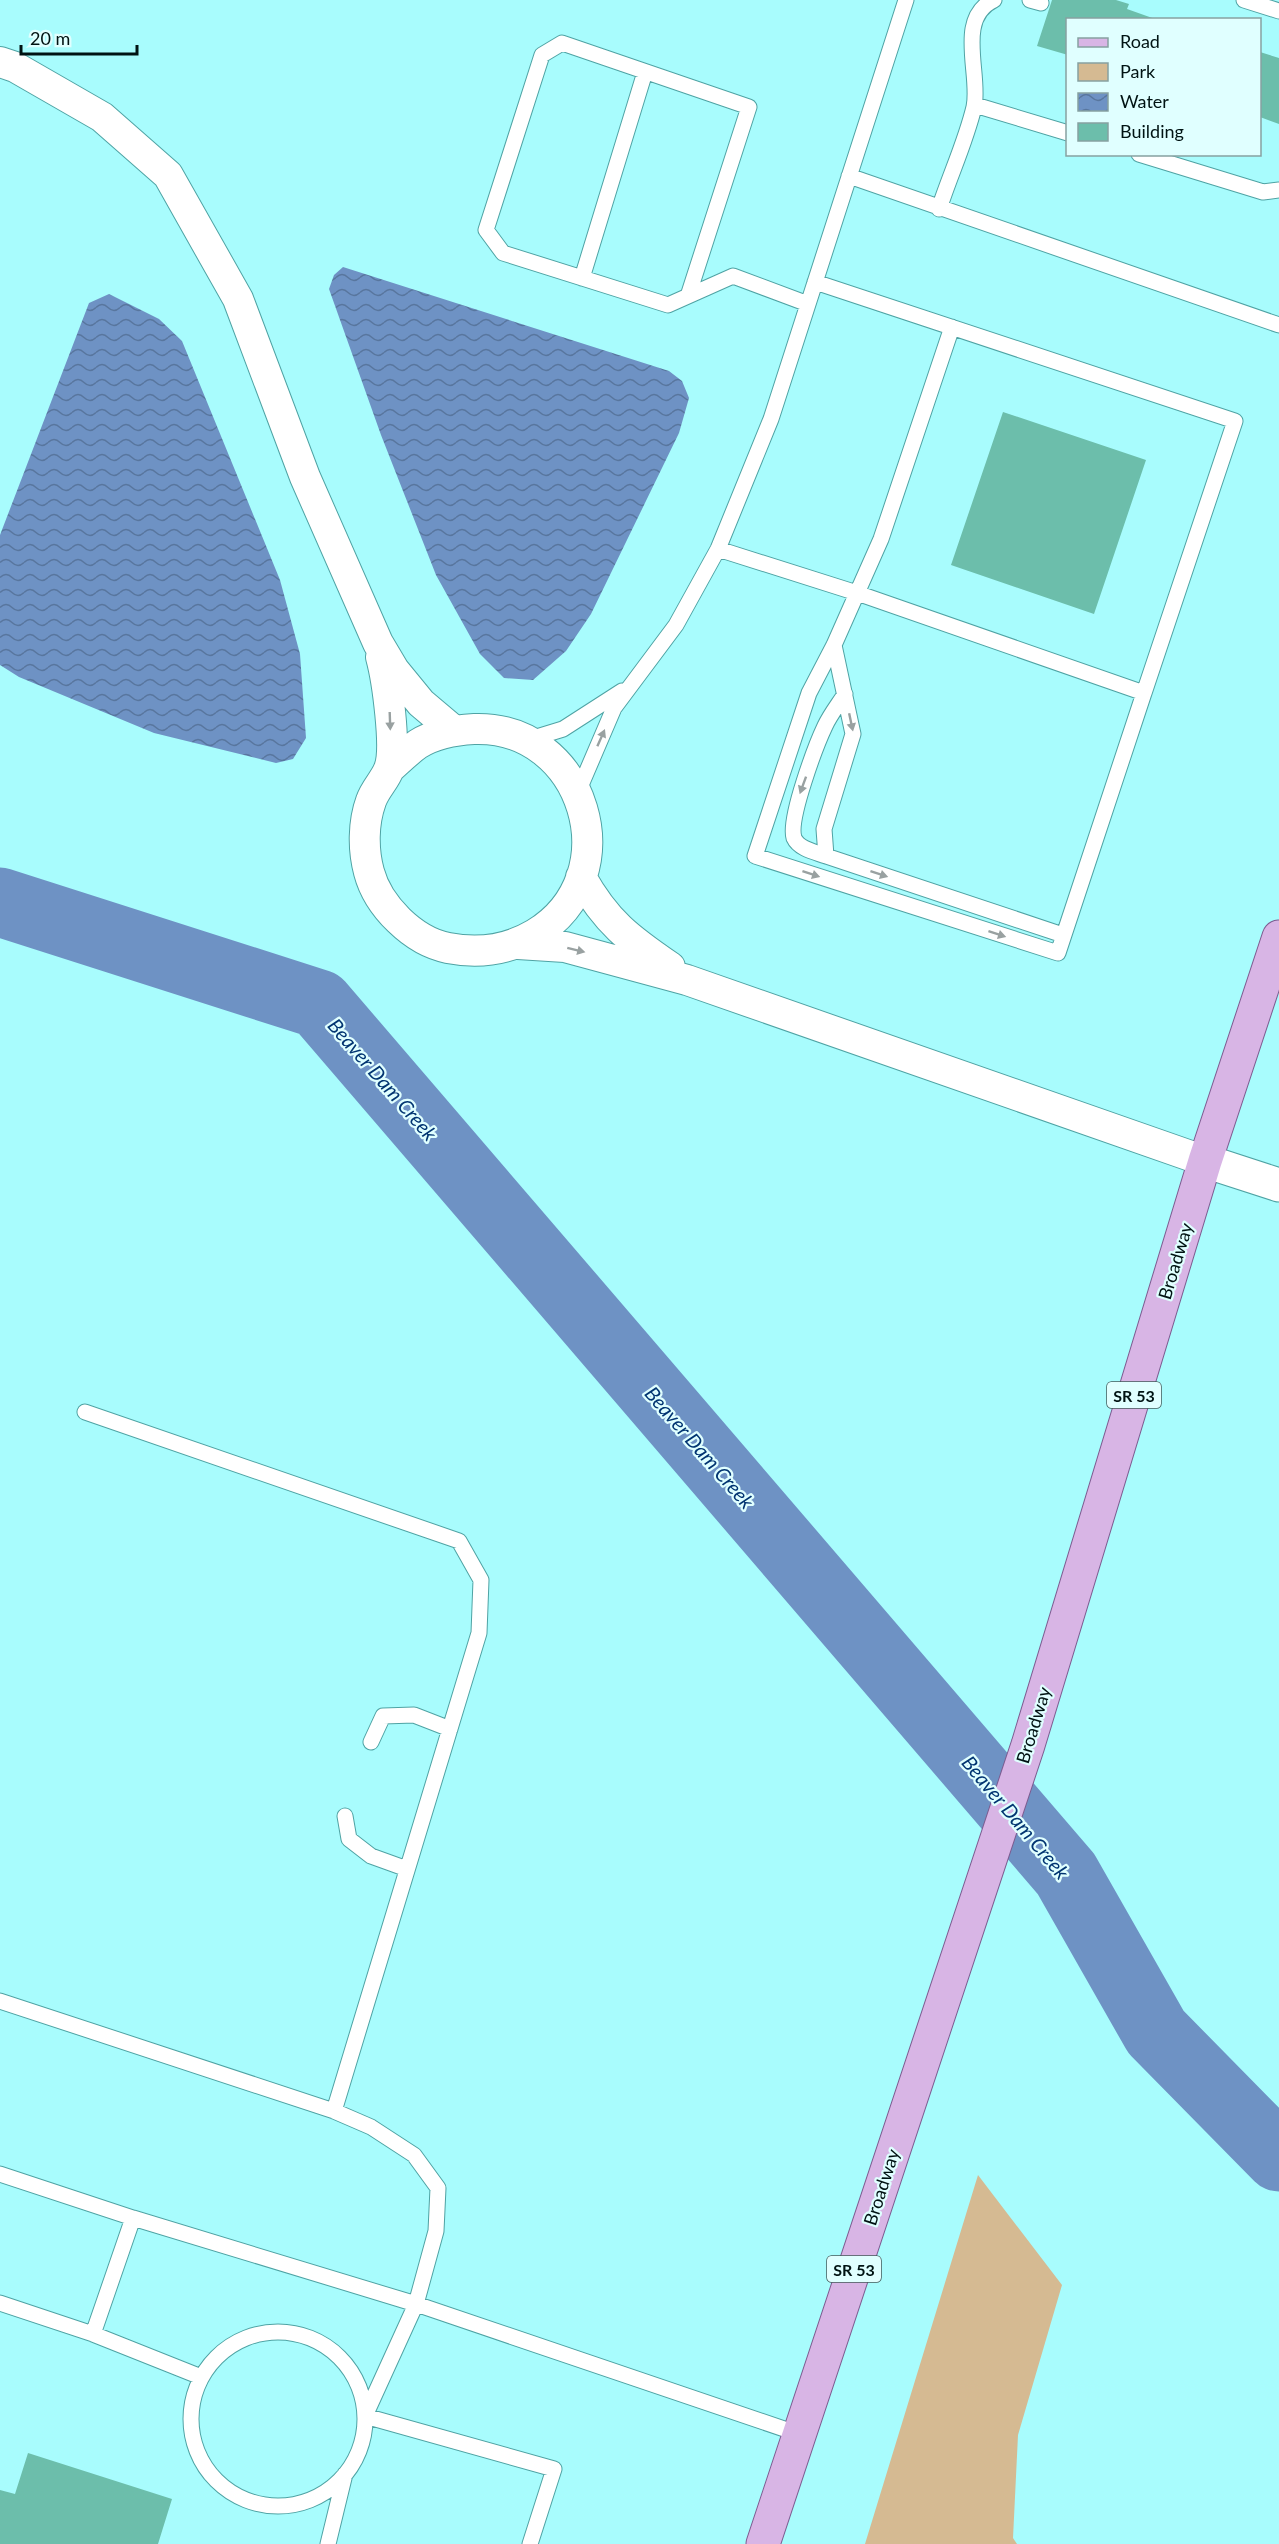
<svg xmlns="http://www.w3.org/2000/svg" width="1279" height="2544" viewBox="0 0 1279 2544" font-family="Lato,sans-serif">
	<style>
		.green { fill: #d5ba92 }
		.water { fill: url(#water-waves) }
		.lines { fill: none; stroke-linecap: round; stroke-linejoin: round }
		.river { stroke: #6e92c4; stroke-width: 69 }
		.building { fill: #6cbeab }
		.lane-casing { stroke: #4fa3a4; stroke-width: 17 }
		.street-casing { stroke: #4fa3a4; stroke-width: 32 }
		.secondary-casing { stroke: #4fa3a4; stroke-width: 35 }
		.primary-casing { stroke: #7c5c90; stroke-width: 35 }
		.lane { stroke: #fff; stroke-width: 15 }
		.street { stroke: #fff; stroke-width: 30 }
		.secondary { stroke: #fff; stroke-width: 33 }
		.primary { stroke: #d8b5e5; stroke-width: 33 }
		.oneway { fill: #99a1a1 }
		.labels { text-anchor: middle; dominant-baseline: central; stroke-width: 4.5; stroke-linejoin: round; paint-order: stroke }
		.shield { fill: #e0ffff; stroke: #435a5a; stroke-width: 1.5 }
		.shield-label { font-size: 16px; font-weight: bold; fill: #001313 }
		.street-label { font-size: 18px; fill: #001313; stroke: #e0ffff }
		.water-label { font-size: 20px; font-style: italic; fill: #013471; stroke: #e0ffff }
	</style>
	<defs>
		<pattern id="water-waves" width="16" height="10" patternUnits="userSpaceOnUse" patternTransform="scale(1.5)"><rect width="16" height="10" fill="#6e92c4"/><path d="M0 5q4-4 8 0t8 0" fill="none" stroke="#58769e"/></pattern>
	</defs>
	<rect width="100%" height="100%" fill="#a8fcfd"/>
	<path class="green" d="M978,2175L1062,2285L1018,2435L1013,2538L1017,2544H865Z"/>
	<path class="water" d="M343,267L669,371L682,381L689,398L679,433L591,614L566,651L533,680L504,678L480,654L436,575L381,435L329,289L334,275Z
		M109,294L159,319L182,341L280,580L300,654L306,738L293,759L276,763L154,733L19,677L0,665V535L89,303Z"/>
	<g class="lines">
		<path class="river" d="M0,902L319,1004L1066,1874L1156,2032L1279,2157"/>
	</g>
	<path class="building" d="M1052,0H1116L1129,4L1127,9L1158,20H1068V55L1037,46Z
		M1260,52L1279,58V124L1260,117Z
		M1003,412L1146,460L1094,614L951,565Z
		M28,2453L172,2499L158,2544H0V2490L15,2494Z"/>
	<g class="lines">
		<g class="lane-casing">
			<path id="lane" d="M1030,0L1041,3
				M1244,0L1279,11
				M975,105L1068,133
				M1139,154L1263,192L1279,190
				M849,176L1279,325
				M939,209C950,175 966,141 974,107C981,75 955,18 994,0
				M582,278L645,72
				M689,293L749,107L562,43L542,55L486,230L503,253L668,305L733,276L808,304
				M952,327L881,539L834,645L809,693L755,856L1058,953L1144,693
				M718,549L857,593L1144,693L1235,421L815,282
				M834,645L853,734L824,829L826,856L1063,935
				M527,740L563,729L622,691
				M578,792L614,708L676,625L718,549L771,419L906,0
				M826,856C815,852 799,849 794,838C788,819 816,745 825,726C830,715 838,705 845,694
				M85,1412L459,1541L481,1580L479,1633L334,2111
				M371,1742L383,1716L414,1715L450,1729
				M345,1816L349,1839L371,1856L407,1869
				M0,2001L334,2111L371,2127L414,2155L438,2188L436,2231L416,2304L365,2416L554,2469L530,2544
				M0,2174L133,2218L416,2304L799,2434
				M0,2303L93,2334L201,2377
				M191 2419a87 87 0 1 1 174 0a87 87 0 1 1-174 0Z
				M93,2334L133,2218
				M328,2544L345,2474"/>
		</g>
		<g class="street-casing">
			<path id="street" d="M0,62L15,67L102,117L168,175L238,299L305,477L378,643L394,670L421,703L453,730
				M381,657C387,679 397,749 389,769C385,780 375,789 371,801C363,823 363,850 369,872C378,906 413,941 448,948C479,954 508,950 535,934C631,876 585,725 474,729C455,730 434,734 418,744C408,751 399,760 390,768
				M581,877C606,922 629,939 670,967
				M518,944L565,947L687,980L1205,1161"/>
		</g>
		<g class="secondary-casing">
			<path id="secondary" d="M1205,1161L1279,1185"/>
		</g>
		<g class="primary-casing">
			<path id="primary" d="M763,2544L1028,1745L1205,1161L1279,937"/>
		</g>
		<use href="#lane" class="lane"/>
		<use href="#street" class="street"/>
		<use href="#secondary" class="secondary"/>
		<use href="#primary" class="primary"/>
	</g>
	<defs><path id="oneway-solid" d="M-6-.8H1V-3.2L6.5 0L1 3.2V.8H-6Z" transform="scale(1.5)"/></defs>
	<g class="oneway">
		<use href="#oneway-solid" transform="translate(390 721) rotate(88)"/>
		<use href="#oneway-solid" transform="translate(851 722) rotate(78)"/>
		<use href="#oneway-solid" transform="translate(601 738) rotate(-66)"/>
		<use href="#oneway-solid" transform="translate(803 785) rotate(110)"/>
		<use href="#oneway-solid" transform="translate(811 874) rotate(18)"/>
		<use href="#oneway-solid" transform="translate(879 874) rotate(18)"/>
		<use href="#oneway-solid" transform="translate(997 934) rotate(18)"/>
		<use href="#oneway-solid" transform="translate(576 950) rotate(14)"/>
	</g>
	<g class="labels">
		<g class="shield">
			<rect x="1107" y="1382" width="54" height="26" rx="4.5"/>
			<rect x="827" y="2256" width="54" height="26" rx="4.5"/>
		</g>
		<g class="shield-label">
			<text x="1134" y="1395">SR 53</text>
			<text x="854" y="2269">SR 53</text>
		</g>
		<g class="street-label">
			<text transform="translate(1175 1261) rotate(-73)">Broadway</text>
			<text transform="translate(1033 1725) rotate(-73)">Broadway</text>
			<text transform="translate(881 2187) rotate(-72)">Broadway</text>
		</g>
		<g class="water-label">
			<text transform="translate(383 1079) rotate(49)">Beaver Dam Creek</text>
			<text transform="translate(700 1447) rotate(49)">Beaver Dam Creek</text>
			<text transform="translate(1016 1817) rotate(50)">Beaver Dam Creek</text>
		</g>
	</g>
	<rect x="1066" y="18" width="195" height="138" fill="#e0ffff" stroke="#86a1a1" stroke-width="1.5"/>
	<rect x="1078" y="38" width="30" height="9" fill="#d8b5e5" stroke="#86a1a1" stroke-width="1.5"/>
	<text x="1120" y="48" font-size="18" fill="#001313">Road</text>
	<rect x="1078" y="63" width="30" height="18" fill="#d5ba92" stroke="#86a1a1" stroke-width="1.5"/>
	<text x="1120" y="78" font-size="18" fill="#001313">Park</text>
	<rect x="1078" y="93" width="30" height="18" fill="url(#water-waves)" stroke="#86a1a1" stroke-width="1.5"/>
	<text x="1120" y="108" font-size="18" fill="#001313">Water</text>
	<rect x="1078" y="123" width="30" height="18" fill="#6cbeab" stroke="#86a1a1" stroke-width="1.5"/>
	<text x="1120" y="138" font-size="18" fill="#001313">Building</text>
	<path d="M21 45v9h116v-9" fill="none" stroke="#001313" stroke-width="3"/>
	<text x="30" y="45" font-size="18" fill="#001313" stroke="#e0ffff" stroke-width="4.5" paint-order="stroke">20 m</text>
</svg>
